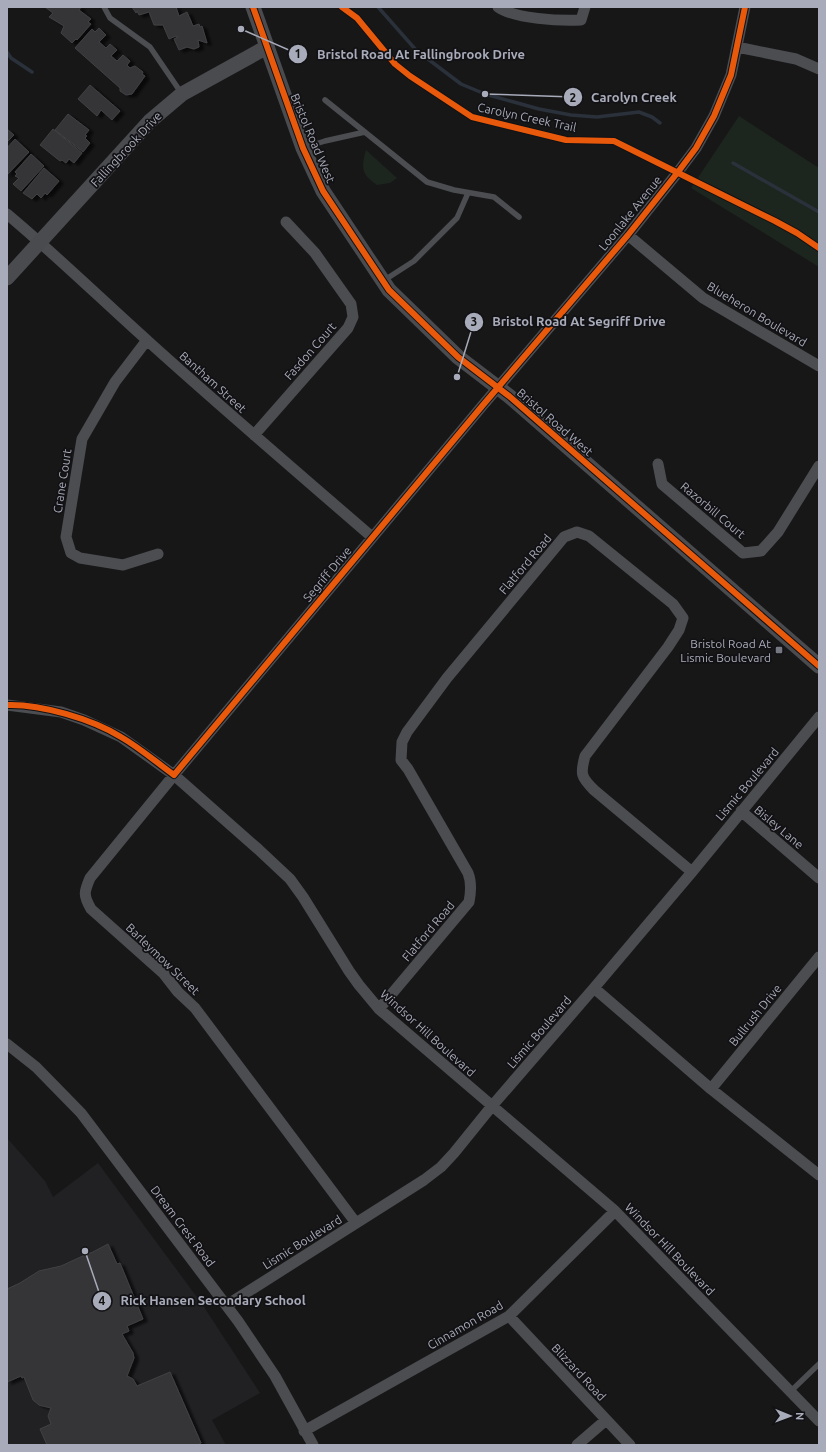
<svg xmlns="http://www.w3.org/2000/svg" width="826" height="1452" viewBox="0 0 826 1452" font-family="Ubuntu,sans-serif">
	<style>
		.built { fill: #212124 }
		.green { fill: #1d251f }
		.lines { fill: none; stroke-linecap: round; stroke-linejoin: round }
		.stream { stroke: #2a313a; stroke-width: 3.5 }
		.building { fill: #353537; stroke: #404144; filter: url(#shadow) }
		.lane { stroke: #4b4d51; stroke-width: 5.5 }
		.street { stroke: #4b4d51; stroke-width: 11 }
		.secondary { stroke: #4a4b4f; stroke-width: 15 }
		.cycleway-casing { stroke: #121114; stroke-width: 8 }
		.cycleway { stroke: #e8590c; stroke-width: 6 }
		.poi-dot { fill: #757781; stroke: #121114; stroke-width: 1.5 }
		.labels { text-anchor: middle; dominant-baseline: central; stroke-width: 3.5; stroke-linejoin: round; paint-order: stroke }
		.street-label { font-size: 12px; fill: #a8abb9; stroke: #121114 }
		.poi-label { font-size: 12px; fill: #a8abb9; stroke: #121114; text-anchor: end }
		.leader { fill: none; stroke: #a8abb9; stroke-width: 1.5 }
		.callout-dot { fill: #a8abb9; stroke: #121114; stroke-width: 1.5 }
		.mark-label { font-size: 12px; text-anchor: middle; font-weight: bold; fill: #111 }
		.callout-label { font-size: 13px; text-anchor: middle; font-weight: bold; fill: #a8abb9; stroke: #121114; stroke-width: 3.5; stroke-linejoin: round; paint-order: stroke }
	</style>
	<defs>
		<filter id="shadow"><feDropShadow dx="4.5" dy="2.5" stdDeviation="1" flood-color="#0009"/></filter>
	</defs>
	<rect width="100%" height="100%" fill="#171718"/>
	<path class="built" d="M7,1138L45,1181L53,1197L98,1163L202,1304L260,1393L212,1420L226,1445H7Z"/>
	<path class="green" d="M739,116L819,168V267L691,188Z
		M366,150L397,178L390,183L377,185C361,174 361,168 366,150Z"/>
	<g class="lines">
		<path class="stream" d="M378,7L416,50L461,84L485,94L539,109L571,115L597,117L639,112L652,117L660,123
			M7,52L11,58L32,72
			M733,163L819,212"/>
	</g>
	<path class="building" d="M45,7H81L79,10L91,19L88,22L91,24L77,40L76,39L72,43L61,33L64,26L49,17L53,13Z
		M132,7H176L179,16L187,12L193,26L199,24L200,27L202,26L207,43L198,40L199,47L194,49L187,47L179,50L174,39L178,37L176,36L169,39L163,25H154L149,12L139,15L137,11L136,13Z
		M99,28L106,35L99,42L106,48L110,44L117,50L111,56L117,61L123,55L130,61L127,65L130,68L135,66L143,72L142,74L145,76L132,94L126,95L120,91V88L75,48L92,29L95,32Z
		M90,85L120,111L112,120L101,110L97,116L78,99Z
		M68,114L89,130L85,135L87,136L85,138L90,143L83,152L55,130Z
		M7,129L14,135L7,142Z
		M53,129L82,153L74,163L69,159L66,163L62,160L60,161L40,145Z
		M15,139L29,152L7,175V148Z
		M31,154L44,166L21,191L13,184L19,178L15,176L17,174L15,172Z
		M44,168L59,181L47,195L45,193L41,198L37,194L32,199L23,193Z
		M108,1244L117,1264L120,1263L143,1319L127,1326L129,1331L122,1334L133,1353L134,1358L127,1376L133,1379L137,1386L170,1372L201,1443L197,1445H47L40,1429L51,1424L48,1416L51,1408L39,1405L33,1400L24,1377L22,1378L21,1376L7,1382V1289L20,1283L39,1271L61,1266L85,1255L87,1252L91,1253Z"/>
	<g class="lines">
		<path class="lane" d="M104,7L110,18L150,47L182,94
			M325,100L427,182L454,190L494,197L519,217
			M303,148L325,141L365,132
			M383,281L414,261L457,218L468,193
			M791,1391L819,1364"/>
		<path class="street" d="M498,7C515,19 560,21 581,20L585,7
			M737,47L796,59L819,69
			M7,214C56,255 101,299 149,342C222,408 297,472 372,537
			M628,235L703,298L819,366
			M147,340L115,382L82,439L66,537L71,553L80,558L123,565L158,554
			M254,435L348,328L353,317L351,304L315,253L286,222
			M658,464L662,484L743,553L761,551L778,532L819,466
			M7,705L61,712L84,720L121,737L174,775L258,849L290,879L303,897L349,971L359,985L379,1009L615,1211L819,1421
			M741,811L819,878
			M594,988L711,1089L819,1175
			M379,1009L469,902C471,892 472,883 468,873L408,769L401,760L402,742L407,732L447,678L564,537L577,532L589,536L673,604L683,618L679,630L668,647L585,756C580,774 581,777 594,790L692,872
			M7,1044L36,1067L81,1113L238,1321L275,1376L313,1445
			M711,1089L819,957
			M356,1223L195,1008L178,992L164,974L91,909C83,895 84,892 90,878L174,775L483,405L628,235L678,172L696,148L714,116L731,75L745,7
			M227,1305L424,1180L441,1167L454,1153L492,1106L594,988L692,872L819,717
			M509,1316L630,1445
			M304,1431L509,1316L615,1211
			M577,1445L606,1420"/>
		<path class="secondary" d="M253,7L303,148L323,191L389,290L458,357L509,396L819,666
			M7,278L150,121L182,94L267,47"/>
		<g class="cycleway-casing">
			<path id="cycleway" d="M253,7L303,148L323,191L389,290L458,357L509,396L819,666
				M342,7L357,18L395,64L410,76L472,117L566,140L614,141L775,221L797,233L819,248
				M7,705C41,704 92,719 121,737C140,748 156,762 174,775L483,405L628,235L678,172L696,148L714,116L731,75L745,7"/>
		</g>
		<use href="#cycleway" class="cycleway"/>
	</g>
	<rect class="poi-dot" x="775" y="646" width="8" height="8" rx="2"/>
	<g class="labels">
		<g class="street-label">
			<text transform="translate(527 117) rotate(12)">Carolyn Creek Trail</text>
			<text transform="translate(313 138) rotate(67)">Bristol Road West</text>
			<text transform="translate(126 149) rotate(-47)">Fallingbrook Drive</text>
			<text transform="translate(630 213) rotate(-51)">Loonlake Avenue</text>
			<text transform="translate(757 314) rotate(31)">Blueheron Boulevard</text>
			<text transform="translate(310 351) rotate(-49)">Fasdon Court</text>
			<text transform="translate(213 382) rotate(42)">Bantham Street</text>
			<text transform="translate(555 422) rotate(41)">Bristol Road West</text>
			<text transform="translate(62 481) rotate(-81)">Crane Court</text>
			<text transform="translate(713 510) rotate(40)">Razorbill Court</text>
			<text transform="translate(525 564) rotate(-50)">Flatford Road</text>
			<text transform="translate(327 574) rotate(-50)">Segriff Drive</text>
			<text transform="translate(747 784) rotate(-50)">Lismic Boulevard</text>
			<text transform="translate(779 827) rotate(40)">Bisley Lane</text>
			<text transform="translate(428 931) rotate(-50)">Flatford Road</text>
			<text transform="translate(163 959) rotate(44)">Barleymow Street</text>
			<text transform="translate(755 1015) rotate(-51)">Bullrush Drive</text>
			<text transform="translate(539 1032) rotate(-49)">Lismic Boulevard</text>
			<text transform="translate(428 1033) rotate(42)">Windsor Hill Boulevard</text>
			<text transform="translate(183 1226) rotate(53)">Dream Crest Road</text>
			<text transform="translate(302 1242) rotate(-32)">Lismic Boulevard</text>
			<text transform="translate(670 1249) rotate(46)">Windsor Hill Boulevard</text>
			<text transform="translate(465 1325) rotate(-30)">Cinnamon Road</text>
			<text transform="translate(579 1372) rotate(47)">Blizzard Road</text>
		</g>
		<g class="poi-label">
			<text x="771" y="643">Bristol Road At<tspan x="771" dy="14">Lismic Boulevard</tspan></text>
		</g>
	</g>
	<path class="leader" d="M241 29L298 54M485 94L573 97M457 377L474 322M85 1251L102 1301"/>
	<g class="callout-dot">
		<circle cx="241" cy="29" r="4"/>
		<circle cx="485" cy="94" r="4"/>
		<circle cx="457" cy="377" r="4"/>
		<circle cx="85" cy="1251" r="4"/>
		<circle cx="298" cy="54" r="10"/>
		<circle cx="573" cy="97" r="10"/>
		<circle cx="474" cy="322" r="10"/>
		<circle cx="102" cy="1301" r="10"/>
	</g>
	<g class="mark-label">
		<text x="298" y="58">1</text>
		<text x="573" y="102">2</text>
		<text x="474" y="326">3</text>
		<text x="102" y="1305">4</text>
	</g>
	<g class="callout-label">
		<text x="421" y="59">Bristol Road At Fallingbrook Drive</text>
		<text x="634" y="102">Carolyn Creek</text>
		<text x="579" y="326">Bristol Road At Segriff Drive</text>
		<text x="213" y="1305">Rick Hansen Secondary School</text>
	</g>
	<rect width="826" height="1452" fill="none" stroke="#a8abb9" stroke-width="16"/>
	<g transform="translate(790 1416) rotate(91)" stroke="#121114" stroke-width="3" paint-order="stroke">
	<path d="M0-3L7 15L0 10L-7 15Z" fill="#a8abb9"/>
	<text y="-6" font-size="11" font-weight="bold" text-anchor="middle" fill="#a8abb9">N</text>
	</g>
</svg>
